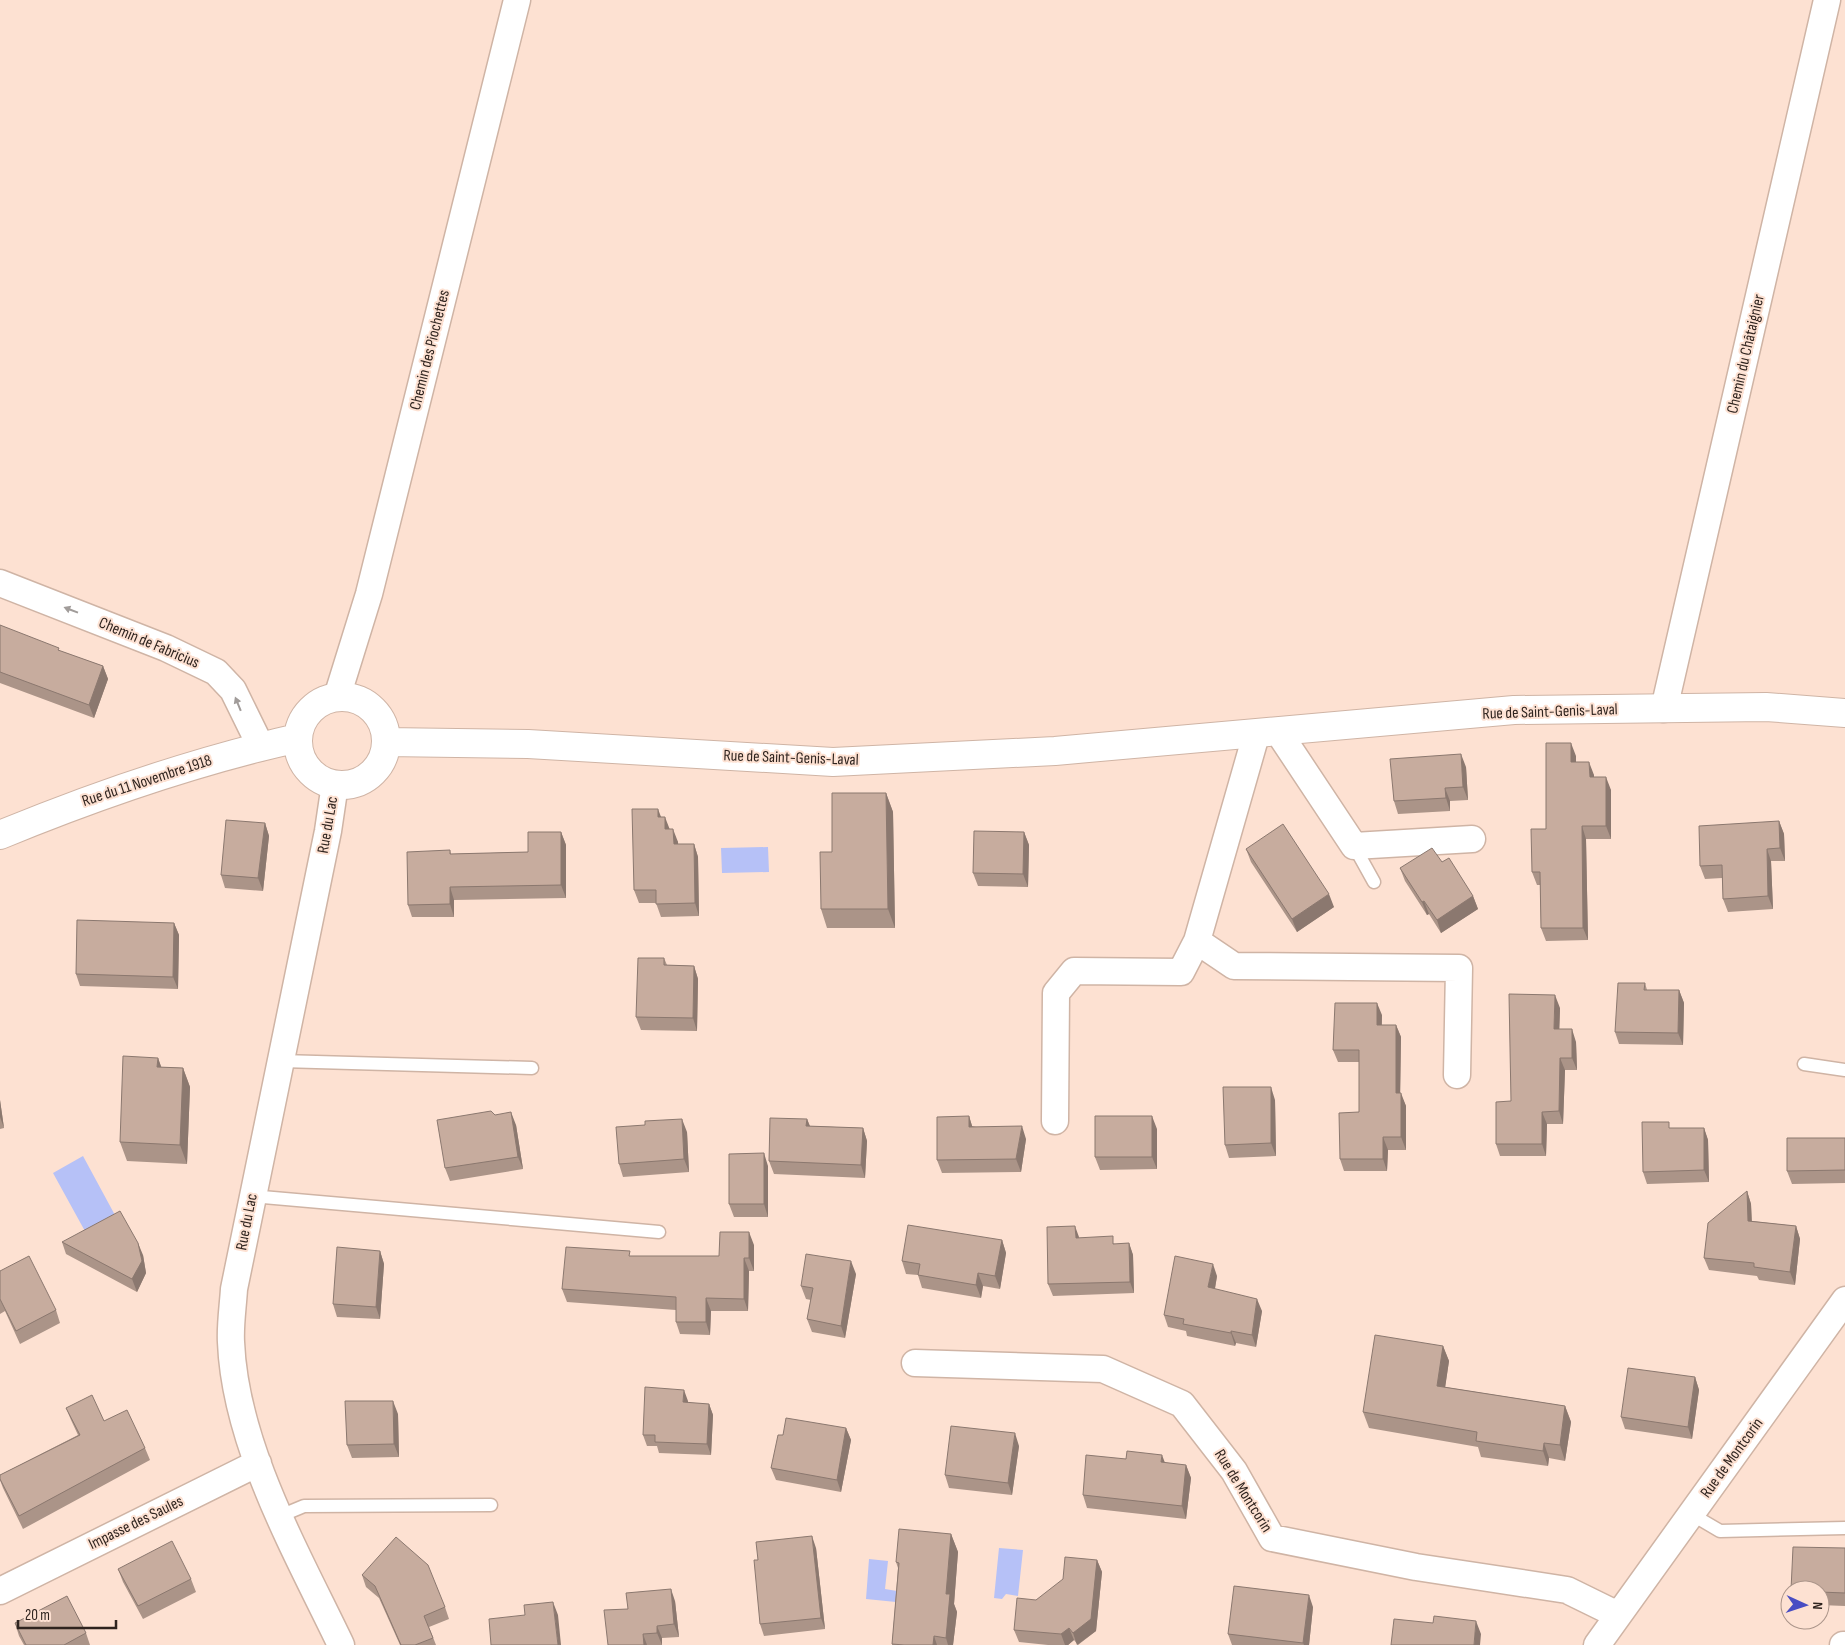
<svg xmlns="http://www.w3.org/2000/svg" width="1845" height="1645" viewBox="0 0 1845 1645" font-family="'Sofia Sans Condensed',sans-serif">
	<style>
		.water { fill: #b6c1f7 }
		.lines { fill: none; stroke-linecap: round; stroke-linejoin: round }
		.lane-casing { stroke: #cfb4a5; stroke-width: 15 }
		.street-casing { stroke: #cfb4a5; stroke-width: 29 }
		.secondary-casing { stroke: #cfb4a5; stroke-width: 30 }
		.lane { stroke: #fff; stroke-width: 12 }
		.street { stroke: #fff; stroke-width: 26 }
		.secondary { stroke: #fff; stroke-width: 28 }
		.wall { fill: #ab9488 }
		.shaded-wall { fill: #8b786f }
		.building { fill: #c7ac9e; stroke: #8b786f }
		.oneway { fill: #a19c9a }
		.labels { text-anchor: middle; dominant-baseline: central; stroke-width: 4; stroke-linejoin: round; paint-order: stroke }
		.street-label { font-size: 16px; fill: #2f241f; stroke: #fde1d2 }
	</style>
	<rect width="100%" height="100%" fill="#fde1d2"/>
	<path class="water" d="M768,847L769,872L722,873L721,848Z
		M83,1156L116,1217L86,1233L53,1173Z
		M999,1548L1023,1550L1018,1596L1006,1594L1002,1599L994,1598Z
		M869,1559L888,1561L885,1589L897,1591L896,1602L866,1599Z"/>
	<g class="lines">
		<g class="lane-casing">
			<path id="lane" d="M1354,846L1374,882
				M281,1061L532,1068
				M1804,1064L1845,1070
				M252,1196L659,1232
				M1691,1514L1720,1531L1845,1528
				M280,1516L304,1506L491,1505"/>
		</g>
		<g class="street-casing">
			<path id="street" d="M0,583L166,648L216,672L233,690L261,747
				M337,697L369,594L517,0
				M1664,709L1827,0
				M1279,733L1354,846L1472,839
				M335,784L328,831L234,1289C233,1306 230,1325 231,1342C235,1445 297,1553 341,1645
				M1197,941L1234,966L1459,968L1457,1075
				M1055,1121L1056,993L1074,971L1181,972L1197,941L1256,735
				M915,1363L1103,1369L1182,1404L1234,1471L1272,1538L1416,1567L1567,1590L1618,1615
				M0,1591L258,1463
				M1597,1645L1845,1300
				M1843,1645H1845"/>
		</g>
		<g class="secondary-casing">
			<path id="secondary" d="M298 741a44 44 0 1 1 88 0a44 44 0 1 1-88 0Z
				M386,742L528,744L833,762L1055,751L1514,710L1766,707L1845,713
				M0,835C97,795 196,761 298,738"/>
		</g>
		<use href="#lane" class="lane"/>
		<use href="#street" class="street"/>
		<use href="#secondary" class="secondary"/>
	</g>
	<path class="wall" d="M0,625L60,651L103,666L108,679L94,718L0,683Z
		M1576,756V762L1594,775V777L1611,790V839H1586L1588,940L1546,941L1541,928L1540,885H1537L1532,872L1546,829Z
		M1466,767L1468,800L1450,801V811L1398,814L1394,801Z
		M886,793L893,812L895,928H827L821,909L832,852Z
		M661,817L678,842V844H694L698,857L699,916L661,917L656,903H639L634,890Z
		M1779,821L1784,834L1785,861H1771L1773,909L1728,912L1723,899L1722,878L1705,879L1700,866Z
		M265,823L269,836L263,891L225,888L221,875Z
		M561,832L566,845V898L454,900V917H412L408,905L450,850L451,854L528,852Z
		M1024,832L1029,845L1028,887L978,886L973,873Z
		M1246,849L1334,907L1297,932L1251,862Z
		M1442,862L1473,896L1478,909L1441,933L1429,914L1427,915L1405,881L1400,868Z
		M174,923L179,935L178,989L80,986L76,974Z
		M664,958L667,965L694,966L698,979L697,1031L641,1030L636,1017Z
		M1645,983L1647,990H1679L1684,1003L1683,1045L1619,1044L1615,1032Z
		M1560,1008L1559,1029L1576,1042L1577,1070H1565L1563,1124H1547L1546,1156H1500L1496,1144L1511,1101Z
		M1382,1015V1025H1396L1401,1037L1400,1093L1406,1106V1150H1388L1387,1171H1344L1340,1159L1359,1112V1062H1338L1333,1050Z
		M158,1058L161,1067L183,1068L190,1087L187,1164L127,1161L120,1142Z
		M0,1100L4,1128L0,1129Z
		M1275,1100L1276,1156L1229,1158L1225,1145Z
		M495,1115L516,1125L523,1169L450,1181L445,1168Z
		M969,1116L972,1126L1026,1139L1021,1172L942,1173L937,1160Z
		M807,1119L810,1126L863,1128L867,1141L865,1178L774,1174L769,1161Z
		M1671,1128H1704L1708,1140L1709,1182L1647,1184L1643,1172Z
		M1157,1129V1169L1100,1170L1095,1157Z
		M687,1132L689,1172L623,1177L619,1164Z
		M1845,1138V1183L1792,1184L1787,1171Z
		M768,1166V1217H734L729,1204Z
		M1747,1191L1751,1204L1752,1221L1796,1226L1800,1239L1795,1285L1759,1280L1757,1276L1709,1270L1704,1258Z
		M1079,1238L1116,1244L1129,1243L1133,1255L1134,1293L1053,1296L1048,1284Z
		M1002,1240L1006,1253L1000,1289L983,1286L981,1298L922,1288L918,1275L906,1274L902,1261Z
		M62,1242L143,1255L146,1273L137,1292L66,1254Z
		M754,1245V1271H749L748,1311H711L710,1335L680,1334L676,1322V1310L567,1302L562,1289L631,1256H719Z
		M380,1251L384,1264L380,1319L337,1317L333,1304Z
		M0,1271L56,1310L60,1323L20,1344L5,1311L0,1314Z
		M856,1274L845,1338L812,1332L807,1319L811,1300L806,1299L801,1286Z
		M1217,1276L1215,1289L1262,1311L1256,1347L1236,1343L1235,1346L1187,1336L1186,1331L1168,1327L1164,1315Z
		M1443,1346L1449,1361L1445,1387L1565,1406L1571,1422L1565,1461L1549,1458L1548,1466L1481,1457L1478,1447L1369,1428L1363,1412Z
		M1695,1377L1699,1390L1692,1439L1625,1429L1621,1417Z
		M688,1401L687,1403L709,1404L713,1415L711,1455L659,1453L657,1446H647L643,1435Z
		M66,1408L104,1421L145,1448L150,1460L23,1529L3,1488L0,1480V1475L78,1435L71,1420Z
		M398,1414L399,1457L352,1458L347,1445Z
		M846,1428L851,1440L841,1492L776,1480L771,1468L783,1435Z
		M1019,1446L1012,1495L949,1488L945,1475Z
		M1165,1463L1186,1465L1191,1478L1186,1519L1087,1508L1083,1495Z
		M951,1534L958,1552L954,1604L957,1612L953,1645H892L898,1568L896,1562Z
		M816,1548L825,1629L764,1636L760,1624L758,1560Z
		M1845,1548V1606L1820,1605V1590Z
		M1097,1560L1102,1572L1096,1631L1078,1645L1074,1640L1068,1645H1048L1019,1642L1014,1630L1036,1600Z
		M118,1569L191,1579L196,1592L143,1619L123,1582Z
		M362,1575L445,1607L449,1619L429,1627L436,1645H400L379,1598L366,1587Z
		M675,1601L679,1637L662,1638V1645H608L628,1609Z
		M1313,1607L1309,1645H1232L1228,1634Z
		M15,1623L86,1633L90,1645H24L19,1636Z"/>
	<path class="shaded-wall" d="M103,666L108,679L94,718L89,705Z
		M1571,743L1576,756V775L1571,762Z
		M1461,754L1466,767L1468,800L1463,787Z
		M1589,762L1594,775V790L1590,777Z
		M1606,777L1611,790V839L1606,826Z
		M1445,788L1450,801V811L1446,798Z
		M886,793L893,812L895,928L888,909Z
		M658,809L663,822L658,817Z
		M665,817L670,830L665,829Z
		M1779,821L1784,834L1785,861L1780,848Z
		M265,823L269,836L263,891L258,878Z
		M1582,826L1586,839L1588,940L1583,928Z
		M673,829L678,842L679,857L674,844Z
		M561,832L566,845V898L561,885Z
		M1024,832L1029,845L1028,887L1023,874Z
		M694,844L698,857L699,916L695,903Z
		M1767,849L1771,861L1773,909L1768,896Z
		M450,887L454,900V917L450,904Z
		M1329,894L1334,907L1297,932L1292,919Z
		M1473,896L1478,909L1441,933L1437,920Z
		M1424,901L1429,914L1427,915L1422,902Z
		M174,923L179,935L178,989L173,977Z
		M694,966L698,979L697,1031L693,1018Z
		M1679,990L1684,1003L1683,1045L1678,1033Z
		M1555,995L1560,1008L1559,1042L1554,1029Z
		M1377,1003L1382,1015L1381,1037L1377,1025Z
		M1396,1025L1401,1037L1400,1106L1396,1093Z
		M1572,1029L1576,1042L1577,1070L1572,1058Z
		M158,1058L165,1077L157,1067Z
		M1560,1058L1565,1070L1563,1124L1559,1111Z
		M183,1068L190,1087L187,1164L180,1145Z
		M1271,1087L1275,1100L1276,1156L1271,1143Z
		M1401,1093L1406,1106V1150L1401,1137Z
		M0,1100L4,1128L0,1117Z
		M511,1112L516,1125L523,1169L518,1157Z
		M1542,1112L1547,1124L1546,1156L1542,1144Z
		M969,1116L973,1129L969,1127Z
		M1152,1116L1157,1129V1169L1152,1157Z
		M682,1119L687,1132L689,1172L684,1159Z
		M807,1119L812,1132L806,1126Z
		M1022,1126L1026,1139L1021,1172L1016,1159Z
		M863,1128L867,1141L865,1178L861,1165Z
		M1704,1128L1708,1140L1709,1182L1704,1170Z
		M1383,1137L1388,1150L1387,1171L1383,1159Z
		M764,1153L768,1166V1217L764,1204Z
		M1747,1191L1751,1204L1752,1234L1748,1221Z
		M1075,1226L1079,1237L1080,1250L1076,1238Z
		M1796,1226L1800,1239L1795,1285L1790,1272Z
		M749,1232L754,1245V1271L749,1258Z
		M1002,1240L1006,1253L1000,1289L995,1276Z
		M138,1243L143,1255L146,1273L137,1292L132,1279Z
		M1129,1243L1133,1255L1134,1293L1130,1282Z
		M380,1251L384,1264L380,1319L376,1307Z
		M744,1258L749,1271L748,1311L744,1299Z
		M851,1261L856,1274L845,1338L841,1326Z
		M1213,1264L1217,1276L1213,1299L1208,1287Z
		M978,1273L983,1286L981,1298L976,1285Z
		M706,1298L711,1311L710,1335L706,1322Z
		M1257,1299L1262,1311L1256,1347L1252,1335Z
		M1231,1331L1236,1343L1235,1346L1231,1333Z
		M1443,1346L1449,1361L1443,1402L1437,1386Z
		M1695,1377L1699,1390L1692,1439L1688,1427Z
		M684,1390L688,1401L687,1413L683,1402Z
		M393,1401L398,1414L399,1457L394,1444Z
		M709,1404L713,1415L711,1455L707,1444Z
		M1565,1406L1571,1422L1565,1461L1560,1445Z
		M846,1428L851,1440L841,1492L837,1480Z
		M1015,1433L1019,1446L1012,1495L1008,1483Z
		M1544,1443L1549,1458L1548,1466L1543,1451Z
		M1162,1455L1167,1468L1161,1462Z
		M1186,1465L1191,1478L1186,1519L1182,1506Z
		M951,1534L958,1552L954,1604L957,1612L953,1645H948L946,1638V1594Z
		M812,1536L816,1548L825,1629L821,1618Z
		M1097,1560L1102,1572L1096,1631L1077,1645L1073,1633Z
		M671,1589L675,1601L679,1637L674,1624Z
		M1309,1595L1313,1607L1309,1645H1304L1303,1643Z
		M553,1602L558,1615L561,1645H558Z
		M1476,1621L1481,1634L1480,1645H1474Z
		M657,1626L662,1638V1645L657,1633Z
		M1069,1628L1074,1640L1068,1645H1065L1061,1634Z
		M643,1634L647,1645H644Z
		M934,1636L937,1645H933Z"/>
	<path class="building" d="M0,625L59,648L58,650L103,666L89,705L0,672Z
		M1546,743H1571V762H1589L1590,777H1606V826H1582L1583,928H1541L1540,872H1532L1531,829H1546Z
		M1461,754L1463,787L1445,788L1446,798L1394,801L1390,759Z
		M832,793H886L888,909H821L820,852H832Z
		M632,809H658V817H665V829H673L674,844H694L695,903L656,904V890H634Z
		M226,820L265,823L258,878L221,875Z
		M1779,821L1780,848L1767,849L1768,896L1723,899L1722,865L1700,866L1699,826Z
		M1283,824L1329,894L1292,919L1246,849Z
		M974,831L1024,832L1023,874L973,873Z
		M528,832H561V885L450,887V904L408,905L407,852L450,850V854L528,852Z
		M1432,848L1442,862L1449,858L1473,896L1437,920L1424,901L1422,902L1400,868Z
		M77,920L174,923L173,977L76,974Z
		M638,958H664V965L694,966L693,1018L636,1017Z
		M1618,983H1645L1644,990H1679L1678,1033L1615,1032Z
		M1509,994L1555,995L1554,1029H1572V1058H1560L1559,1111L1542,1112V1144H1496V1102L1511,1101Z
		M1335,1003H1377V1025H1396V1093H1401V1137H1383V1159H1340L1339,1113L1359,1112V1050H1333Z
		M123,1056L158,1058L157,1067L183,1068L180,1145L120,1142Z
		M1223,1087H1271V1143L1225,1145Z
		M491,1111L495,1115L511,1112L518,1157L445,1168L437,1120Z
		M969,1116V1127L1022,1126L1016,1159L937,1160V1117Z
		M1095,1116H1152V1157H1095Z
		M770,1118L807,1119L806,1126L863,1128L861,1165L769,1161Z
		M682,1119L684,1159L619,1164L616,1127L645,1125V1121Z
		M1642,1122H1669V1128H1704V1170L1643,1172Z
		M1787,1138H1845V1170L1787,1171Z
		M764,1153V1204H729V1154Z
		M1747,1191L1748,1221L1796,1226L1790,1272L1754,1267V1263L1704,1258L1708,1223Z
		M120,1211L138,1243L142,1261L132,1279L62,1242Z
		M908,1225L1002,1240L995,1276L978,1273L976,1285L918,1275L920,1264L902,1261Z
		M1075,1226L1076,1238L1113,1236V1244L1129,1243L1130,1282L1048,1284L1047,1227Z
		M720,1232H749V1258H744V1299L706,1298V1322H676V1297L562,1289L566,1247L630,1251L629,1256H719Z
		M337,1247L380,1251L376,1307L333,1304Z
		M806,1254L851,1261L841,1326L807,1319L813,1288L801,1286Z
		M29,1256L56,1310L16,1331L0,1299V1271Z
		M1175,1256L1213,1264L1208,1287L1257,1299L1252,1335L1231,1331V1333L1183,1324L1184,1319L1164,1315Z
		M1375,1335L1443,1346L1437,1386L1565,1406L1560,1445L1544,1443L1543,1451L1476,1441L1477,1432L1363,1412Z
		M1628,1368L1695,1377L1688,1427L1621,1417Z
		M645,1387L684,1390L683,1402L709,1404L707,1444L655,1442V1435H643Z
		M92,1395L104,1421L127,1410L145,1448L19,1516L0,1479V1475L80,1435L66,1408Z
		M345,1401H393L394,1444L347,1445Z
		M786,1418L846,1428L837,1480L771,1468L778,1435H783Z
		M951,1426L1015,1433L1008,1483L945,1475Z
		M1127,1451L1162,1455L1161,1462L1186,1465L1182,1506L1083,1495L1086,1455L1126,1459Z
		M899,1529L951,1534L946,1594H950L946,1638L934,1636L933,1645H904L892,1644L899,1563L896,1562Z
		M812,1536L821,1618L760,1624L754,1560H758L756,1542Z
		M396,1537L428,1565L445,1607L424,1616L433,1638L415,1645H401L375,1586L362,1575Z
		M172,1541L191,1579L138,1606L118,1569Z
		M1793,1547L1845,1548V1593L1820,1592V1590H1791Z
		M1065,1557L1097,1560L1091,1619L1073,1633L1069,1628L1061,1634L1014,1630L1017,1598L1036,1600L1063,1579Z
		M1234,1586L1309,1595L1303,1643L1228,1634Z
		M671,1589L674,1624L657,1626V1633L643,1634L644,1645H608L604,1610L628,1609L626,1593Z
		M67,1596L86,1633L64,1645H26L15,1623Z
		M553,1602L558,1645H491L489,1619L525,1615L524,1605Z
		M1434,1616L1476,1621L1474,1645H1391L1394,1619L1433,1623Z"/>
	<defs><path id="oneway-solid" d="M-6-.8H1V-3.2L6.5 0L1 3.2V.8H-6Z" transform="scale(1.25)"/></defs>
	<g class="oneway">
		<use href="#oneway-solid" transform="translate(71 610) rotate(-159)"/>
		<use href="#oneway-solid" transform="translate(238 704) rotate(-112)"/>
	</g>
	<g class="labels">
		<g class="street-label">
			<text transform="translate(430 350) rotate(-76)">Chemin des Piochettes</text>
			<text transform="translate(1746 354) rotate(-77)">Chemin du Châtaignier</text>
			<text transform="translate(149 643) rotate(23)">Chemin de Fabricius</text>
			<text transform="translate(1550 712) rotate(-2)">Rue de Saint-Genis-Laval</text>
			<text transform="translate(791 758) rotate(2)">Rue de Saint-Genis-Laval</text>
			<text transform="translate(147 781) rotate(-18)">Rue du 11 Novembre 1918</text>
			<text transform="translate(328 825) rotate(-80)">Rue du Lac</text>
			<text transform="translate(247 1222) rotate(-79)">Rue du Lac</text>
			<text transform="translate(1732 1458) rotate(-54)">Rue de Montcorin</text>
			<text transform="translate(1243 1491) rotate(58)">Rue de Montcorin</text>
			<text transform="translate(136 1523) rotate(-26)">Impasse des Saules</text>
		</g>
	</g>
	<g transform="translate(1805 1605) rotate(93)"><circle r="24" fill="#fde1d2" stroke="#ab958a"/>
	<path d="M0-4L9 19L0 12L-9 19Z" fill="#484dc3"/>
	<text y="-8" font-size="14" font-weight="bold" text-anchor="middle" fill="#2f241f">N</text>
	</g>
	<path d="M18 1620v8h98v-8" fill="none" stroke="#2f241f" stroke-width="2.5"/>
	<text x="25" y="1620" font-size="15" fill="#2f241f" stroke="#fde1d2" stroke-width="4" paint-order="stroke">20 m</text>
</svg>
